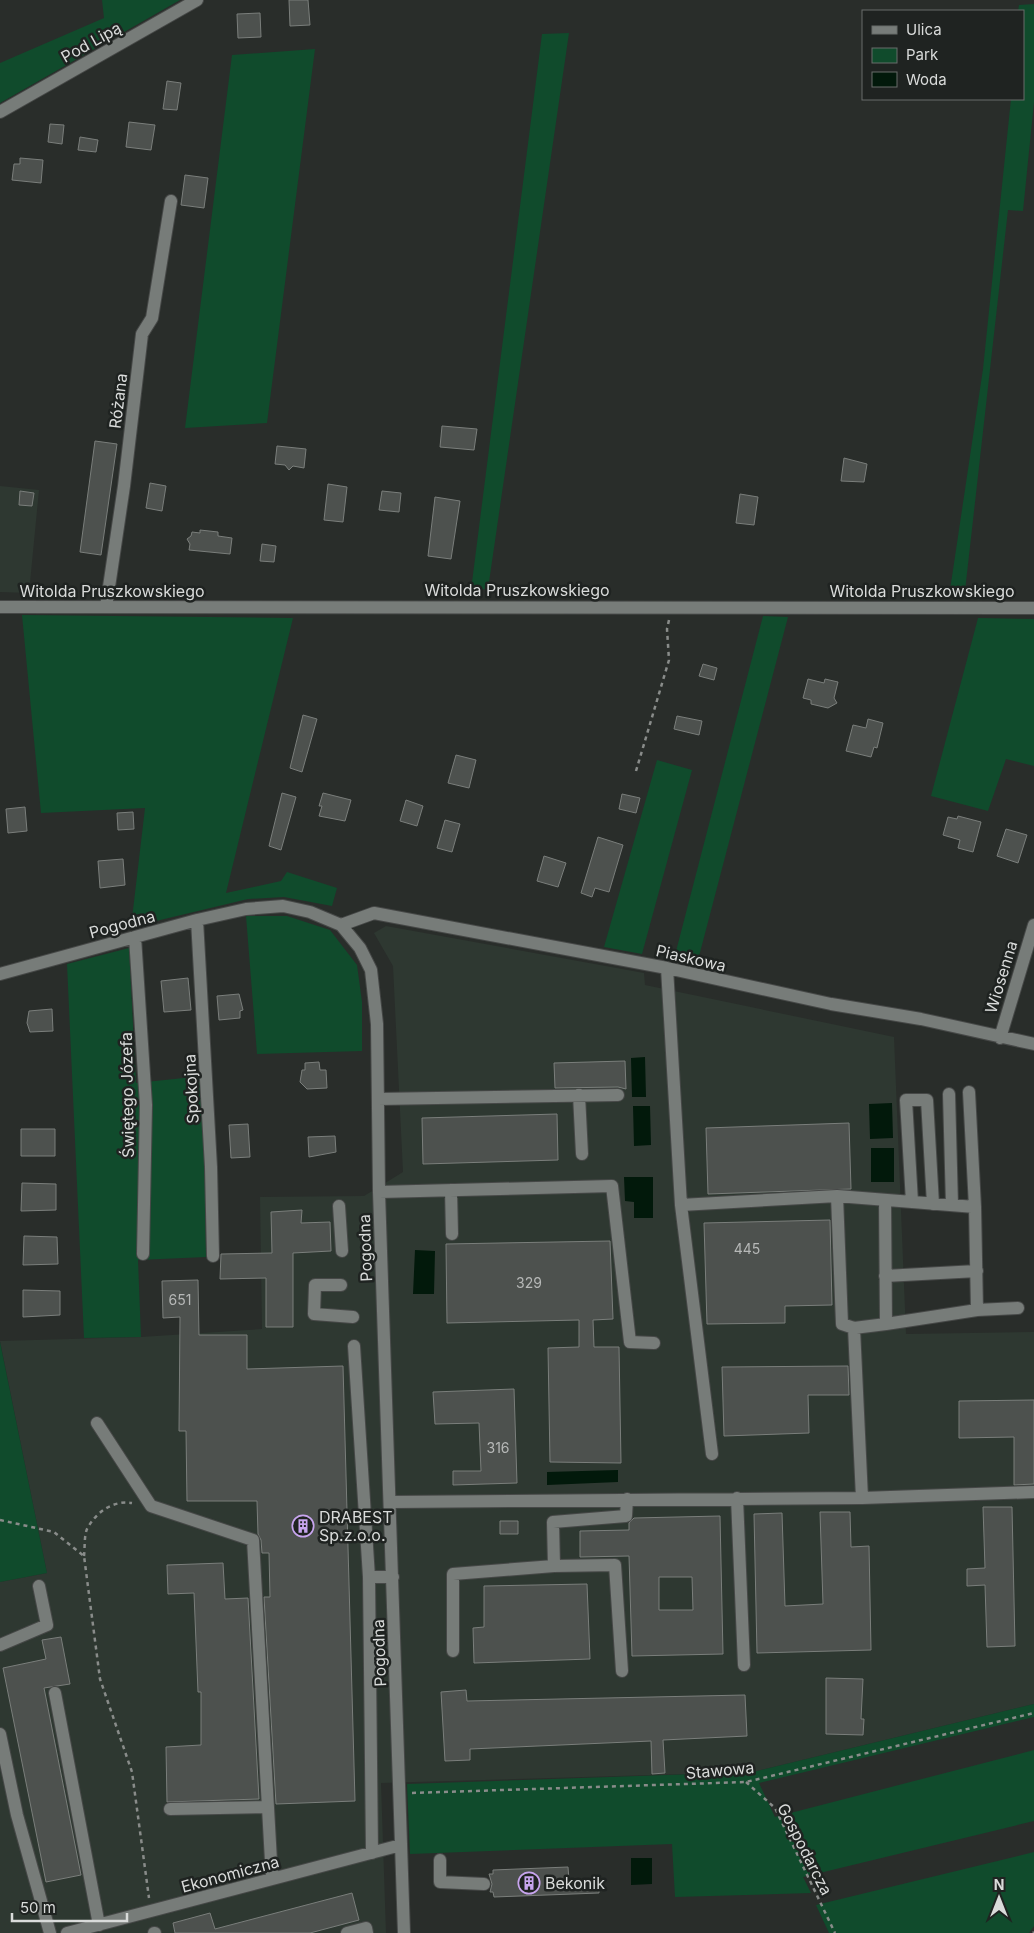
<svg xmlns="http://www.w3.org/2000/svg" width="1034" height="1933" viewBox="0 0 1034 1933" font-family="Inter,sans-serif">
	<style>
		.built { fill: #2e3831 }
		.green { fill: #104b2c }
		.water { fill: #02190b }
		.building { fill: #4d514e; stroke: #7a7e7b; fill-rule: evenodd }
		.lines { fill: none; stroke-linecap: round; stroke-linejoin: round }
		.minor-casing { stroke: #464847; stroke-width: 14 }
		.path { stroke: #898c8a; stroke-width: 2.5; stroke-dasharray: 4 4; stroke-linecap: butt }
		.minor { stroke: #777c79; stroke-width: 12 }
		.labels { text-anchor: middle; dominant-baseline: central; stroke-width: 5; stroke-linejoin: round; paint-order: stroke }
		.number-label { font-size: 14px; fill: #b6b8b7 }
		.street-label { font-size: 16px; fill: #d9dbda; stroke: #1f2321 }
		.poi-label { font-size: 16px; fill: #d9dbda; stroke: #1f2321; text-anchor: start }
	</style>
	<rect width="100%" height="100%" fill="#292d2a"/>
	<path class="built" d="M0,486L39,490L29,593L0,592Z
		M386,926L644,973L645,985L894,1037L906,1334L1034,1332V1704L753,1772L381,1783L386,1933H0V1582L47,1573L0,1341L141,1337L262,1329L260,1197L364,1196L403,1172L393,966L374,933Z"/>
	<path class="green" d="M102,0H180L0,103V63L104,18Z
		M1034,4V102L1023,211L1008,210L965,591L950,590L983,369L1011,99H1023V11H1018L1019,5Z
		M569,33L488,589L471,590L542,34Z
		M315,49L267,423L185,428L232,55Z
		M22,615L293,618L226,893L281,881L287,872L337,888L332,906L284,897L248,899L131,927L145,808L41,813Z
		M763,616L788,617L697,964L674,959Z
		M978,618L1034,619V766L1006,759L988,811L931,796Z
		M657,760L692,770L642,954L604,947Z
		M246,916H287L330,930L357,965L362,1002V1051L257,1054Z
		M129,948L136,1083L203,1076L206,1257L138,1260L141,1337L84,1338L67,964Z
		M0,1342L47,1573L0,1582Z
		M1034,1704V1717L759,1783L775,1817L1034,1750V1821L803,1877L811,1893L675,1897L672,1844L410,1854L407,1784L753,1772Z
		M1034,1852V1926L1029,1933H829L816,1905Z"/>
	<path class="water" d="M645,1057L646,1097H632L631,1058Z
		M892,1103L893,1138L870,1139L869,1104Z
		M633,1106H650L651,1145L634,1146Z
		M871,1148H894V1182H871Z
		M624,1177H653V1218H634V1202L625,1201Z
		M415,1250L435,1251L434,1294H413Z
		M618,1470V1482L547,1485V1472Z
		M631,1858H652V1884L631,1885Z"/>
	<path class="building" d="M289,0H308L310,25L290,26Z
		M260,13L261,37L238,38L237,14Z
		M167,81L181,83L177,110L163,109Z
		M129,122L155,125L151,150L126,147Z
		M50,124L64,125L62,144L48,142Z
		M80,137L98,140L96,152L78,150Z
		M20,158L43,160L41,183L12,180L14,164H20Z
		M185,175L208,178L204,208L181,205Z
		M442,426L477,429L474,450L440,447Z
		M95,441L117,444L101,555L80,552Z
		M277,446L306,449L304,468L293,466L289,470L285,465L275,464Z
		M844,458L867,464L864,482L841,481Z
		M150,483L166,486L162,511L146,508Z
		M328,484L347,487L343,522L324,520Z
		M20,491L34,493L32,506L19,505Z
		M382,491L401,493L399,512L379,510Z
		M740,494L758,497L754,525L736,523Z
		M435,497L460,501L451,559L428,556Z
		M200,530L218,532V536L232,538L230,554L189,550L190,544L187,539L191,536L192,532L200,533Z
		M262,544L276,546L274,562L260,561Z
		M703,664L717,668L714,680L699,676Z
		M808,679L824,683L825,679L838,682L834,698L837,703L828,708L811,704V700L803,698Z
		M303,715L317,719L302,772L290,768Z
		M677,716L702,721L699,735L674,729Z
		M868,719L883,723L877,748L874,747L871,757L846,751L853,725L866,728Z
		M456,755L476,760L469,788L448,783Z
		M282,793L296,797L281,850L269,846Z
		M323,793L351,800L345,821L319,816L322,806H319Z
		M622,794L640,798L636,813L619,809Z
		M406,800L423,806L417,826L400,821Z
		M25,807L27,831L8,833L6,809Z
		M133,812L134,829L118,830L117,813Z
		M958,816L981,822L973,852L958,848L960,840L943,835L948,817L957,819Z
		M445,820L460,824L452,852L437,848Z
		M1006,829L1027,835L1018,863L997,856Z
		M598,837L623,845L609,892L595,888L592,897L581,893Z
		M544,856L566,863L558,887L537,881Z
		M123,859L125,885L100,888L98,861Z
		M188,978L191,1010L164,1012L161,981Z
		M239,994L243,1010L240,1011V1018L219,1020L217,996Z
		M52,1009L53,1031L30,1032L27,1023L29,1011Z
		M625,1061L626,1089L618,1087L555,1088L554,1063Z
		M319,1062L320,1070H326L327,1088L307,1089L300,1082L302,1070H305V1063Z
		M557,1114L558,1160L423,1164L422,1118Z
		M849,1123L851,1189L708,1194L706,1128Z
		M248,1124L250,1157L231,1158L229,1125Z
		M21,1129H55V1156H21Z
		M335,1136L336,1152L309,1157L308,1137Z
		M22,1183L56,1184V1210L21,1211Z
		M302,1210L301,1223L330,1222L331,1251L293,1253V1327H266V1278L220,1279L221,1254L272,1253L271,1212Z
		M830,1220L832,1305L785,1306V1323L707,1324L704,1223Z
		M24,1236L57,1237L58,1264L23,1265Z
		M610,1241L613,1319L593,1320L594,1347H619L621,1463L550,1462L548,1348L579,1347V1320L447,1323L446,1244Z
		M198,1280L199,1335H247V1369L343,1366L355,1801L276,1804L264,1597H270L269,1553H262L261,1540L258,1534L257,1501H187L186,1431H179L180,1317L163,1318L162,1281Z
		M23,1290L60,1291V1315L23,1317Z
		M848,1366L849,1395H808L809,1433L724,1436L722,1367Z
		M514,1389L517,1483L453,1485V1471H481L479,1423L435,1424L433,1392Z
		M1034,1400V1484L1014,1485V1437L959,1438V1401Z
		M983,1507H1012L1015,1646L987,1647L985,1585L967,1586V1569L985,1568Z
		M820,1512H850L851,1547L869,1546L871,1650L757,1653L754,1514L782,1513L785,1606L823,1604Z
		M720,1516L723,1654L632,1656L629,1556L580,1557V1531L629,1530V1523L634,1518ZM659,1577H692L693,1610H659Z
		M500,1521H518V1534H500Z
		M223,1563L225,1599L248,1598L259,1799L167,1802L166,1747L201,1745V1692H198L194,1593L168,1594L167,1565Z
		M587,1584L590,1659L474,1663L473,1628L484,1627V1586Z
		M61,1637L70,1684L44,1688L81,1875L46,1882L3,1668L46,1659L42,1640Z
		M826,1678L863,1679L861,1719H864L863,1735L826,1734Z
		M466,1690L467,1701L745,1695L747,1736L663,1740L665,1773L652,1774L651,1741L470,1749V1760L445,1761L441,1692Z
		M568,1867L569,1880H599V1893L494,1897L493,1892H490L492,1884L489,1874H493V1870Z
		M352,1893L359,1920L310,1933H175L173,1923L210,1913L215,1929Z"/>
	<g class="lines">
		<g class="minor-casing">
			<path id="minor" d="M0,112L197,0
				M0,607L1034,608
				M106,607L124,486L142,334L152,318L171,201
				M197,920L211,1167L213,1256
				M341,925L374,913L667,968L831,1004L921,1019L1034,1044
				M135,937L146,1105L143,1254
				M667,968L681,1205
				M0,974L197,920L246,909L283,906L310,912L341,925L360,948L371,970L377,1024L379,1192L404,1933
				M1000,1038L1034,925
				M969,1092L975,1207
				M949,1094L952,1205
				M579,1095L582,1154
				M378,1099L618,1095
				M451,1190L452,1234
				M379,1192L612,1186L630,1342L654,1343
				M837,1196L842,1324L854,1328L862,1498
				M912,1202L906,1100H927L933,1204
				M339,1206L342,1251
				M885,1276L977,1271
				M341,1285H315L314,1314L353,1317
				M886,1324L977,1310
				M854,1328L886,1324L885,1200
				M354,1346L369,1577H393
				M97,1423L151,1506L253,1540L272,1879
				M712,1454L681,1205L837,1196L975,1207L977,1310L1018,1308
				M737,1498L744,1665
				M391,1502L862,1498L1034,1492
				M369,1577L372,1853
				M0,1645L47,1625L39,1586
				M453,1651V1574L554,1566
				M622,1671L615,1565L554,1566L553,1522L626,1516L627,1499
				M55,1693L99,1925
				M0,1734L17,1815L50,1933
				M170,1809L266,1807
				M440,1860V1882L484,1884
				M67,1933L401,1845
				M154,1933H155
				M347,1933L366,1928L367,1933"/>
		</g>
		<path class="path" d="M636,771L669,660L667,629L669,620
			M0,1520L54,1532L84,1556L100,1679L132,1772L149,1898
			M84,1556C85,1548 84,1536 87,1529C96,1512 113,1500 132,1503
			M746,1782L775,1808L835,1933
			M412,1793L746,1782L1034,1713
			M1033,1933L1034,1932"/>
		<use href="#minor" class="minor"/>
	</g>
	<defs>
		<g id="building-ring" transform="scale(1.125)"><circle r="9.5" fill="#1f2321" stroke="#c8a5ef" stroke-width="1.5"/><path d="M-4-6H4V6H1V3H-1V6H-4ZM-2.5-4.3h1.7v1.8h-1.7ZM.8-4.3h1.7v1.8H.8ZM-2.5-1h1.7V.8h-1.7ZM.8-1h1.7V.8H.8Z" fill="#c8a5ef"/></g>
	</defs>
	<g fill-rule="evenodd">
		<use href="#building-ring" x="303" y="1526"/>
		<use href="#building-ring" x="529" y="1883"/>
	</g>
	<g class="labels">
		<g class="number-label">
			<text x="747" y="1248">445</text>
			<text x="529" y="1282">329</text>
			<text x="180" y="1299">651</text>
			<text x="498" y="1447">316</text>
		</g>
		<g class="street-label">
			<text transform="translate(91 42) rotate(-29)">Pod Lipą</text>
			<text transform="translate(118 401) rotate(-83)">Różana</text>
			<text x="517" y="590">Witolda Pruszkowskiego</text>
			<text x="112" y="591">Witolda Pruszkowskiego</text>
			<text x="922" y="591">Witolda Pruszkowskiego</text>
			<text transform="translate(122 924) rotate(-15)">Pogodna</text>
			<text transform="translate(691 958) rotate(13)">Piaskowa</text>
			<text transform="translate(1001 977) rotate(-73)">Wiosenna</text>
			<text transform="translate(191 1089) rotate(-93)">Spokojna</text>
			<text transform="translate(127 1095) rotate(-91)">Świętego Józefa</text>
			<text transform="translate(365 1248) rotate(-92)">Pogodna</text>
			<text transform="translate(379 1653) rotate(-92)">Pogodna</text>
			<text transform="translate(720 1770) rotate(-5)">Stawowa</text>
			<text transform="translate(805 1849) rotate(63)">Gospodarcza</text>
			<text transform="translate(230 1874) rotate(-15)">Ekonomiczna</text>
		</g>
		<g class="poi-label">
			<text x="319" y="1517">DRABEST<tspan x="319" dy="18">Sp.z.o.o.</tspan></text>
			<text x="545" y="1883">Bekonik</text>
		</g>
	</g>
	<rect x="862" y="10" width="162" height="90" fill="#1f2321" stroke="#696d6b"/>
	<rect x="872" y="26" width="25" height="8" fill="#777c79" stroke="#696d6b"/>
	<text x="906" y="35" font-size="15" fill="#d9dbda">Ulica</text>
	<rect x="872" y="48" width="25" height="15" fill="#104b2c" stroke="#696d6b"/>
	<text x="906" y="60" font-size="15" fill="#d9dbda">Park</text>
	<rect x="872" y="72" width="25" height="15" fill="#02190b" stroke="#696d6b"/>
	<text x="906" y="85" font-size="15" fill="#d9dbda">Woda</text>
	<g transform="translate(999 1898)" stroke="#1f2321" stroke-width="4" paint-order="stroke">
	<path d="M0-4L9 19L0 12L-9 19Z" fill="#d9dbda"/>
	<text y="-8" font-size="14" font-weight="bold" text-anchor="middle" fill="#d9dbda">N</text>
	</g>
	<path d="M12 1913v8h115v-8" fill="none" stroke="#d9dbda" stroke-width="2.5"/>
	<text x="20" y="1913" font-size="15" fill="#d9dbda" stroke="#1f2321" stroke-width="4" paint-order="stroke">50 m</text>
</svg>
